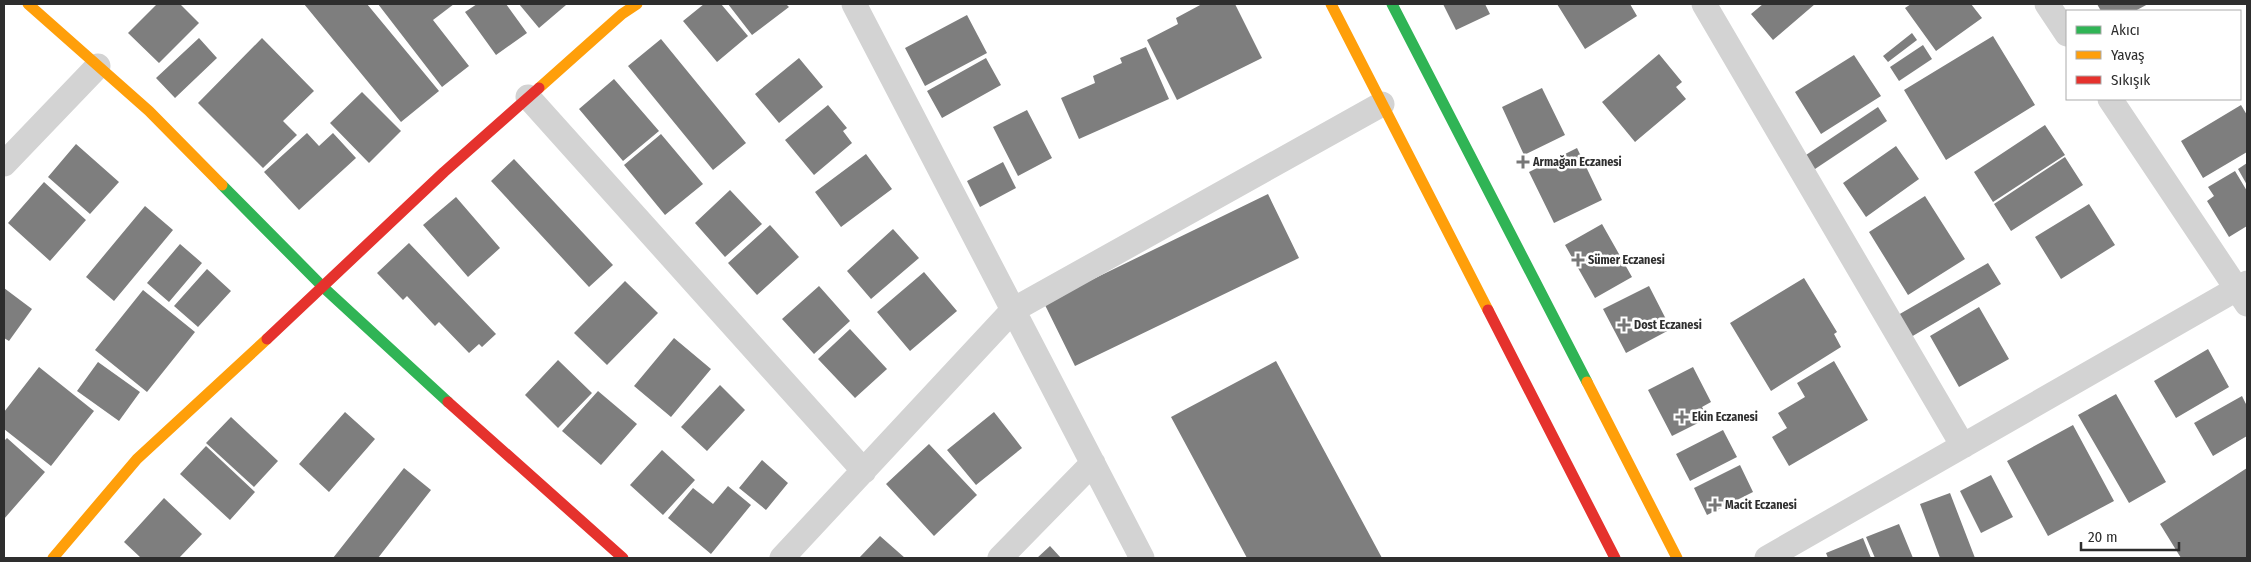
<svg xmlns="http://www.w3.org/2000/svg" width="2251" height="562" viewBox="0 0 2251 562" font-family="'Fira Sans Condensed',sans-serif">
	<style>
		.building { fill: #7e7e7e }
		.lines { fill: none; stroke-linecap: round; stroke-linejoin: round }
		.street { stroke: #d3d3d3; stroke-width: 25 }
		.fast { stroke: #30b455; stroke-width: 11 }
		.slow { stroke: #ff9f0a; stroke-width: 11 }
		.jam { stroke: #e5322d; stroke-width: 11 }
		.poi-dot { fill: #777; stroke: #fff; stroke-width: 2 }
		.labels { text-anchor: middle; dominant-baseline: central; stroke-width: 5; stroke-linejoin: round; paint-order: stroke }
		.poi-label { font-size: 12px; font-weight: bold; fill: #2e2e2e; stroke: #fff; text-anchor: start }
	</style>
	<rect width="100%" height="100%" fill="#fff"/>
	<path class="building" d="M157,4H180L199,23L159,63L128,33Z
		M304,4H367L439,91L401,122Z
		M378,4H454L433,20L469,66L442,87Z
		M477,4H506L527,33L496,55L465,12Z
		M519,4H565L566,5L539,28Z
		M704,4H721L748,36L717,62L683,21Z
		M728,4H786L789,7L752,35Z
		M1202,4H1235L1262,58L1177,100L1147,40L1178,24L1176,18Z
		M1443,4H1485L1490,14L1456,30Z
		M1557,4H1630L1637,16L1585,49Z
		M1763,4H1815L1773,40L1751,14Z
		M1911,4H1971L1982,18L1936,51L1905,8Z
		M2097,4H2148L2135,11H2101Z
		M967,15L987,53L925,86L905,48Z
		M1912,33L1917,40L1888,62L1883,56Z
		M1993,36L2035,105L1946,160L1904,90Z
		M199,38L217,58L175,98L156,78Z
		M262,38L314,91L283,121L297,135L263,168L198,103Z
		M661,39L746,143L713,170L628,66Z
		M1923,45L1932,59L1899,81L1890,67Z
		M1146,47L1169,99L1079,139L1061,98L1095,83L1093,76L1122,63L1120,58Z
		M1659,54L1682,82L1676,87L1686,99L1635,142L1602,102Z
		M1854,55L1881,96L1821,134L1795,92Z
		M799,58L823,87L779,123L755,94Z
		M986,58L1001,85L942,118L927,91Z
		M614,79L659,131L623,161L579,109Z
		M1542,88L1565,135L1524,155L1502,107Z
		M362,92L401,131L369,163L330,123Z
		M828,105L847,128L843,131L852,143L814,175L785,140Z
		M2241,105L2247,115V152L2203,178L2181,141Z
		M1878,107L1887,121L1812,171L1803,157Z
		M1027,110L1052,158L1018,176L993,127Z
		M2045,125L2065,155L1993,202L1974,172Z
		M307,133L319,146L333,133L356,158L299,210L264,172Z
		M661,134L703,184L665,215L624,165Z
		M76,144L119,182L90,214L48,177Z
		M1896,146L1919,179L1866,217L1843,183Z
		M1577,148L1602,200L1554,223L1529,172Z
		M866,154L892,189L841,227L815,192Z
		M2065,157L2083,185L2011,231L1994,204Z
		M514,159L613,265L589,287L491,181Z
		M1003,162L1016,188L980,207L967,181Z
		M2247,163V185L2238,169Z
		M2235,171L2247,191V226L2229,237L2207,201L2214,196L2208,187Z
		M44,182L86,220L50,261L8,223Z
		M730,190L762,224L725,257L695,223Z
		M1268,194L1299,258L1075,366L1044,303Z
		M1925,196L1965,259L1908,295L1869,232Z
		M456,197L500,248L468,277L423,225Z
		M2089,204L2115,245L2061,279L2035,237Z
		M145,206L173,230L114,301L86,277Z
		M1602,224L1632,277L1595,298L1565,245Z
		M770,225L799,257L757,295L728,263Z
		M893,229L919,258L871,299L847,271Z
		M409,243L496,334L482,347L479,344L469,353L439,322L435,326L407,296L403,300L377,273Z
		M180,244L202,263L169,302L147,283Z
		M1988,263L2001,284L1911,337L1898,315Z
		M207,269L231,291L198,327L174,306Z
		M924,272L957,311L910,351L877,312Z
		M1804,278L1837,332L1834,334L1841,347L1771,391L1730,323Z
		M625,281L658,313L607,365L574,333Z
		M819,286L850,321L814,354L782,319Z
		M1649,286L1671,329L1626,353L1603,309Z
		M4,288L32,309L9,341L4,338Z
		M143,290L195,332L147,392L95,350Z
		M1979,307L2009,359L1959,387L1930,336Z
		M850,329L887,369L855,398L818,359Z
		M674,338L711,369L671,417L634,386Z
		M2208,349L2229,387L2176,418L2154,381Z
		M558,360L592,393L558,428L525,395Z
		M1276,361L1382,558H1247L1171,417Z
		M1834,361L1868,420L1789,466L1772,437L1787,428L1778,413L1805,397L1797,383Z
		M98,362L140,392L119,421L77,391Z
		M39,367L94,411L51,466L4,429V412Z
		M1693,367L1711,402L1702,407L1708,418L1672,436L1648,390Z
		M720,385L745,410L707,451L681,427Z
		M598,391L637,424L601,465L562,431Z
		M2116,394L2166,482L2129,503L2078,415Z
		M2242,396L2247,406V436L2213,456L2194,423Z
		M345,412L375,439L329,492L299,464Z
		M994,412L1022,448L976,485L947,450Z
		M231,417L278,461L254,487L206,443Z
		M2073,425L2114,501L2048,536L2007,461Z
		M1723,430L1737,457L1690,481L1676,454Z
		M7,438L45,472L4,519V441Z
		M929,444L977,495L934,536L886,484Z
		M206,446L255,492L230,520L180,474Z
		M662,450L695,480L663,515L630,485Z
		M762,460L788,483L766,510L739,488Z
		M1740,465L1753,492L1707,515L1694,488Z
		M404,468L431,490L378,558H333Z
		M2247,468V558H2181L2160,524Z
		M1991,475L2013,517L1981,533L1960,491Z
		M728,486L751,505L711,554L668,518L693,488L713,504Z
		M1950,493L1975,558H1940L1920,504Z
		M164,498L202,534L179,558H141L124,542Z
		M1899,524L1913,558H1875L1866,537Z
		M880,536L905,558H859Z
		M1863,538L1871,558H1828L1826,553Z
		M1050,546L1061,558H1037Z"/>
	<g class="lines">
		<path class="street" d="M854,4L1142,558
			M1704,4L1963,446
			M2047,4L2067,34
			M528,97L864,471
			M2110,99L2247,304
			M4,164L98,66
			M782,558L1013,310L1382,104
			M1000,558L1093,463
			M1767,558L2247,283"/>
		<path class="fast" d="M1392,4L1587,382
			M222,185L323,287L448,402"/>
		<path class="slow" d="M28,4L149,111L222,185
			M1331,4L1488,310
			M539,88L622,14L637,4
			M1587,382L1677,558
			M53,558L137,459L267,339"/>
		<path class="jam" d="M1488,310L1615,558
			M267,339L444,172L539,88
			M448,402L623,558"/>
	</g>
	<g class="poi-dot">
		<path d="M1520.5 154.5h5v5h5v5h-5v5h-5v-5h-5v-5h5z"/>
		<path d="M1575.5 252.5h5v5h5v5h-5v5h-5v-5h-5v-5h5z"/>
		<path d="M1621.5 317.5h5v5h5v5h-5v5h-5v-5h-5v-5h5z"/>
		<path d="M1679.5 409.5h5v5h5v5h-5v5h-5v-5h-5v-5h5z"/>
		<path d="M1712.5 497.5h5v5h5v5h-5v5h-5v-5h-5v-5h5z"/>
	</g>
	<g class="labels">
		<g class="poi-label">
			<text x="1533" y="162">Armağan Eczanesi</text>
			<text x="1588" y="260">Sümer Eczanesi</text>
			<text x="1634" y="325">Dost Eczanesi</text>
			<text x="1692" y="417">Ekin Eczanesi</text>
			<text x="1725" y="505">Macit Eczanesi</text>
		</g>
	</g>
	<rect width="2251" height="562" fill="none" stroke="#2e2e2e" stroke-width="10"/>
	<rect x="2066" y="10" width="175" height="90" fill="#ffffff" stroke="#ababab"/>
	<rect x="2076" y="26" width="25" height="8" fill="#30b455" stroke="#ababab"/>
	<text x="2111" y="35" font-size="15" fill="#2e2e2e">Akıcı</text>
	<rect x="2076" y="51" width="25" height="8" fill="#ff9f0a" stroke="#ababab"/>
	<text x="2111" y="60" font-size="15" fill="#2e2e2e">Yavaş</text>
	<rect x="2076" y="76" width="25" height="8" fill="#e5322d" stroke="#ababab"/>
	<text x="2111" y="85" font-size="15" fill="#2e2e2e">Sıkışık</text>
	<path d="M2081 542v8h98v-8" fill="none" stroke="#2e2e2e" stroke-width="2.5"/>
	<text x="2088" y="542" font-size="15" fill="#2e2e2e" stroke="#ffffff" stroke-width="4" paint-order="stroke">20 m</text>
</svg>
